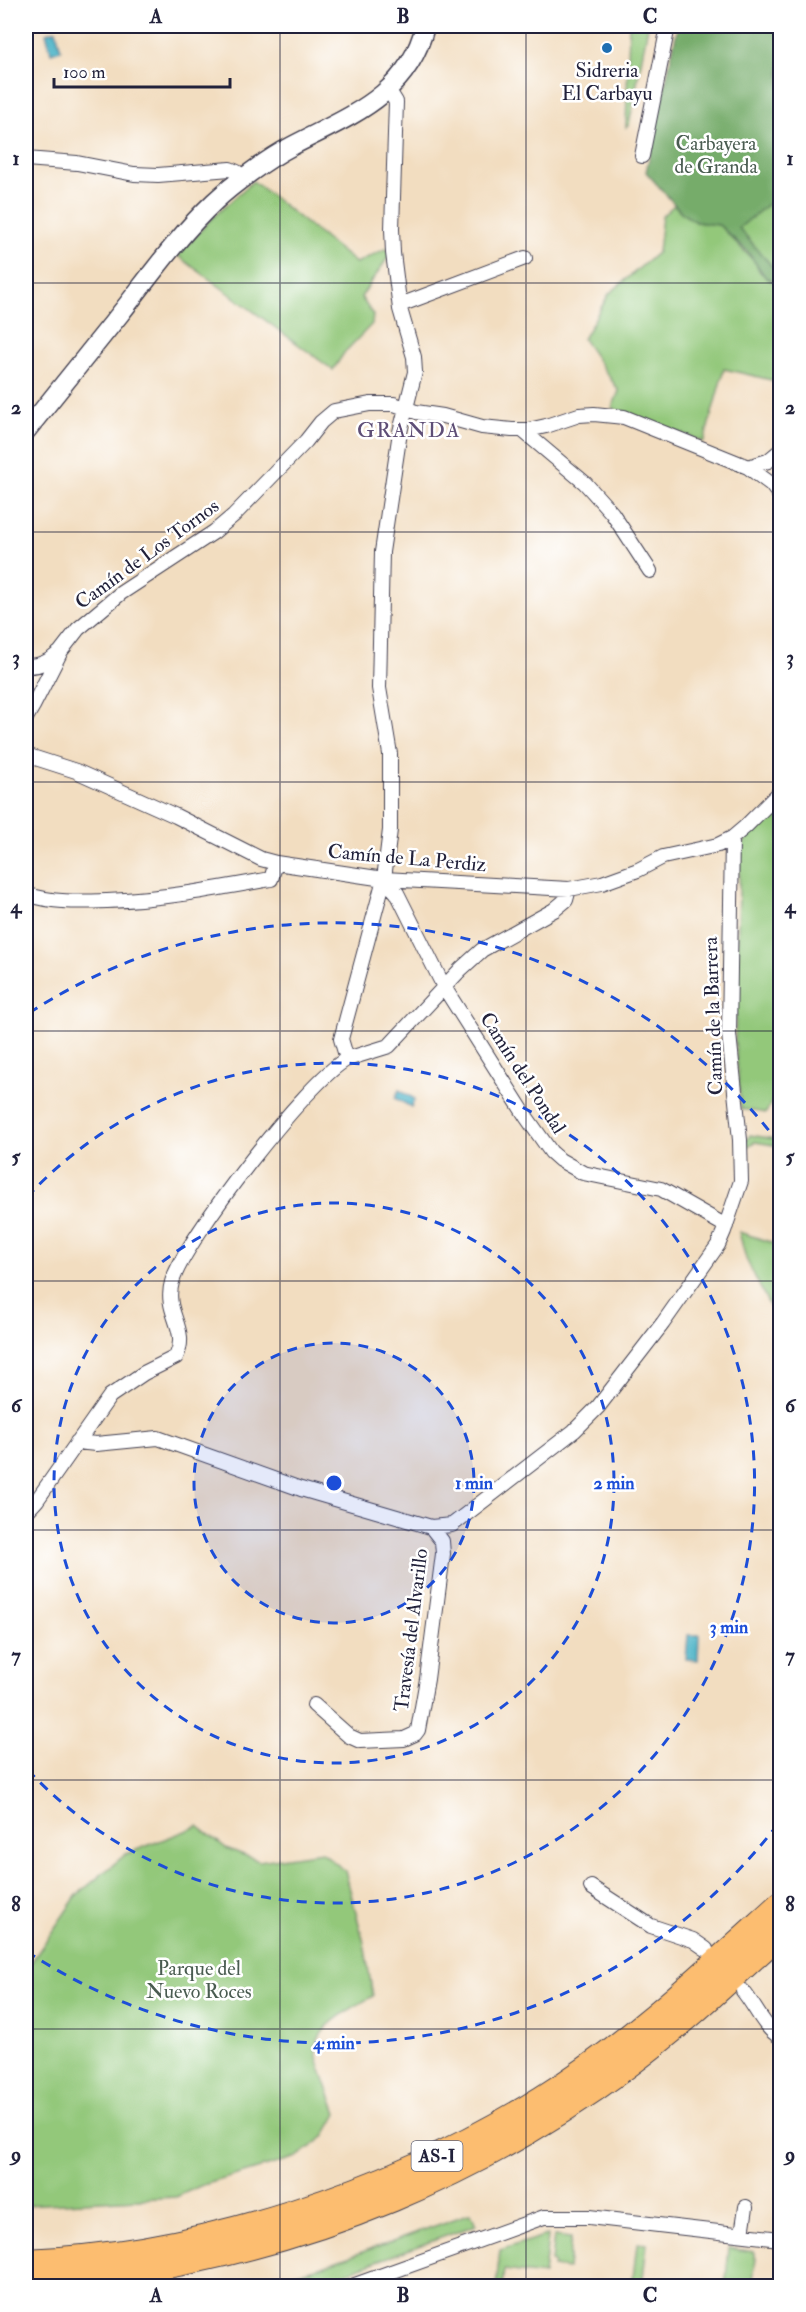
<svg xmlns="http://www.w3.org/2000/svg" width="806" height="2312" viewBox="0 0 806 2312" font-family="'IM FELL Double Pica',serif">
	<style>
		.green { fill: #93c87a; stroke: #5a755a; stroke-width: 1.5 }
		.forest { fill: #76ac6a; stroke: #4c6752; stroke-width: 1.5 }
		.water { fill: #46b1c5; stroke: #346a80; stroke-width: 1.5 }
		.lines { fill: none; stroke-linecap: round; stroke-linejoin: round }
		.minor-casing { stroke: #413e4f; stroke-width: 16 }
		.tertiary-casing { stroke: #413e4f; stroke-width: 21 }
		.motorway-casing { stroke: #413e4f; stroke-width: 28 }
		.minor { stroke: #fff; stroke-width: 14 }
		.tertiary { stroke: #fff; stroke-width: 18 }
		.motorway { stroke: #fcbd6f; stroke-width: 26 }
		.grid { fill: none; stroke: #22223b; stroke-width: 1.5; stroke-opacity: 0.55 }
		.ring { fill: none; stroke: #1d4ed8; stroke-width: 3; stroke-dasharray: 10 8 }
		.poi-dot { fill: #1f6fb2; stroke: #fff; stroke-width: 2 }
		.labels { text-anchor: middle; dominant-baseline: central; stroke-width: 5; stroke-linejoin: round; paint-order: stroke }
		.shield { fill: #fff; stroke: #646476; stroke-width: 1.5 }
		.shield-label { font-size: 18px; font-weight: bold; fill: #22223b }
		.poi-label { font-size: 20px; fill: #22223b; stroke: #fff }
		.park-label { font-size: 20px; fill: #4a5c51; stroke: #fff }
		.street-label { font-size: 20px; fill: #22223b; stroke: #fff }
		.neighbourhood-label { font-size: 21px; letter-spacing: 1.5px; fill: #5e4e76; stroke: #fff }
		.centre { fill: #1d4ed8; stroke: #fff; stroke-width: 3 }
		.ring-label { font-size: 18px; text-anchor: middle; font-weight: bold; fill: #1d4ed8; stroke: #fff; stroke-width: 5; stroke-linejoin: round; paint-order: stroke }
		.neatline { fill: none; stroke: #22223b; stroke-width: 2 }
		.grid-label { font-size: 20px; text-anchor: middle; font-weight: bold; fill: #22223b }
	</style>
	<rect width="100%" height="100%" fill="#fff"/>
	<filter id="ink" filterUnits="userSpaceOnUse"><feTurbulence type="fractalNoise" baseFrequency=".0167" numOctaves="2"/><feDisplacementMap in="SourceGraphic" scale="12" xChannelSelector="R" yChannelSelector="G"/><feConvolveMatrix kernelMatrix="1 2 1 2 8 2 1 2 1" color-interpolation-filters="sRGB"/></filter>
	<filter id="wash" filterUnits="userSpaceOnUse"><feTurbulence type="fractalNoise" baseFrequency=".008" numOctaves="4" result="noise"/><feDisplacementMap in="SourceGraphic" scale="24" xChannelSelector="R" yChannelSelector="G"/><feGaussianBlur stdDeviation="1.35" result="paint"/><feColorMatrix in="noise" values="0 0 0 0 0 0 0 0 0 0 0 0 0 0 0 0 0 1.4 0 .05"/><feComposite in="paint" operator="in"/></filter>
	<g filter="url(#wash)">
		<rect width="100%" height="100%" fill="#f2ddc0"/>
		<path class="green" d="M629,26H648L629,125L626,127Z
			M780,92V266L776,271L739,228L765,206Z
			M253,181L356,263L387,248L389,256L361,297L373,315L372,324L344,353L333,370L178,256L210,220Z
			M674,205L683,214L696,222L719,225L755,262L760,272L771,281L780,282V382L724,369L704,442L612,408L619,391L583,339L609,294L658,252L662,216Z
			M780,802V1099L774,1097L766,1113L741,1109L735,1042L740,854L748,833Z
			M750,1135L780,1140V1146L755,1142L746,1147L745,1142Z
			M739,1232L780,1245V1327L746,1259Z
			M198,1826L226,1848L259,1861L322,1852L345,1871L364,1943L373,1996C354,2007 314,2026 316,2052C318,2066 332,2098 337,2114L324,2137L297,2157L200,2186L176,2197L26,2205V1970L77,1895L126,1854Z
			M471,2213L476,2225L309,2286H253L323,2266Z
			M546,2235L548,2236L544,2275L504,2270L502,2286H496L500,2250Z
			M554,2236L571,2238L568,2269L553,2267L554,2262L551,2261Z
			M637,2243L647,2244L642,2286H632Z
			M729,2248L754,2252V2258H756L752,2286H725Z"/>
		<path class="forest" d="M678,26H780V196L779,195L739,228L776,271L780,272V282L766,278L747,251L719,225L696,222L683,214L646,172Z"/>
		<path class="water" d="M56,30L61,50L51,53L46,33Z
			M399,1090L415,1099L411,1107L395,1098Z
			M688,1635H699L698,1660L686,1659Z"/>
	</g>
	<g filter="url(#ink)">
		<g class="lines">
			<g class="minor-casing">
				<path id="minor" d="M642,156L668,26
					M26,159L77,163L134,174L158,175L230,169L237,172L244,179
					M400,305L525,258
					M522,430L585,483L612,513L650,571
					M748,467L768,461L780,451
					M26,666C39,667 49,662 59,653
					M26,718L33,706L61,651L78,629L121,593L214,532L234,515L306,441L321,422L334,411L370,404H394L416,412L443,416L482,427L512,430H528L546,426L579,415L594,414L624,417L748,467L771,484L780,496
					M26,755L76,771L176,816L261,859L276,863L384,879L569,889L602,883L638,870L663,857L718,845L732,838L745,827L780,792
					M384,879L397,893L444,987L527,1118L551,1152L560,1160L583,1173L661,1189L726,1226
					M26,894C52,903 79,902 107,901C163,899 216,889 271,879L276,863
					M347,1059L389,1046L461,969L482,950L554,910L566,900L569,889
					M77,1442L96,1444L158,1438L301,1489L431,1527L452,1525L574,1431L598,1407L663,1323L718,1245L724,1231L741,1181L740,1140L729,1034L732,838
					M26,1512L37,1500L110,1396L144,1373L176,1357C190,1329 163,1313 172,1282C185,1239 308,1080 347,1059L341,1039L384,879L390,830V754L379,688L382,552L400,432L415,372L414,357L400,309L393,253L392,229L396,102L388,89
					M314,1705L349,1736L360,1741L404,1739L415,1734L418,1730L427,1679L443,1554L442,1541L431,1527
					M591,1887L651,1926L693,1940L706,1949
					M743,1991C756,2007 763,2027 780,2037
					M742,2234L746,2207
					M352,2286L544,2217H589L780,2239"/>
			</g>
			<g class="tertiary-casing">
				<path id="tertiary" d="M26,431C57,392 89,353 120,314C150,276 179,235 214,202C233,184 269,158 292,146C349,116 408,96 425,26"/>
			</g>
			<g class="motorway-casing">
				<path id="motorway" d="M26,2262C199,2256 395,2191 542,2099C629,2045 705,1973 780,1905
					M26,2283C62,2282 98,2276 133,2271C313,2243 480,2174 626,2066C681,2026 730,1978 780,1933"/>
			</g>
			<use href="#minor" class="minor"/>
			<use href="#tertiary" class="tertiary"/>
			<use href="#motorway" class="motorway"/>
		</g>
	</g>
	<path class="grid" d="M280,26V2286M526,26V2286M26,283H780M26,532H780M26,782H780M26,1031H780M26,1281H780M26,1530H780M26,1780H780M26,2029H780"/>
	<circle cx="334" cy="1483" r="140" fill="#1d4ed8" fill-opacity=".12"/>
	<g class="ring">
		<circle cx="334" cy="1483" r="140"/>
		<circle cx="334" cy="1483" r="280"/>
		<path d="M27 1197A420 420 0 1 1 27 1769"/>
		<path d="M778 1824A560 560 0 0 1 29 1953M29 1013A560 560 0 0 1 778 1142"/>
	</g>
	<circle class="poi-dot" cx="607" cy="48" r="6"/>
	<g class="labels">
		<rect class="shield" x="411.5" y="2141" width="51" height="30" rx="4.5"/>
		<g class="shield-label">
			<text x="437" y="2156">AS-I</text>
		</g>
		<g class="poi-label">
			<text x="607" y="70">Sidreria<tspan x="607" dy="23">El Carbayu</tspan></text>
		</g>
		<g class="park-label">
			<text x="716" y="143">Carbayera<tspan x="716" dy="23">de Granda</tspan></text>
			<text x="199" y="1968">Parque del<tspan x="199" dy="23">Nuevo Roces</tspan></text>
		</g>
		<g class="street-label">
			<text transform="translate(147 554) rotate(-36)">Camín de Los Tornos</text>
			<text transform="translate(407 858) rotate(5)">Camín de La Perdiz</text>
			<text transform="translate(713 1016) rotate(-92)">Camín de la Barrera</text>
			<text transform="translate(523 1073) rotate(57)">Camín del Pondal</text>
			<text transform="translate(411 1630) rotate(-83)">Travesía del Alvarillo</text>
		</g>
		<g class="neighbourhood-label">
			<text x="409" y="430">GRANDA</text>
		</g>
	</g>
	<circle cx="334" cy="1483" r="9" class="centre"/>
	<g class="ring-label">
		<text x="474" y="1489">1 min</text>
		<text x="614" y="1489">2 min</text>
		<text x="729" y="1633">3 min</text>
		<text x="334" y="2049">4 min</text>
	</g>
	<rect width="806" height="2312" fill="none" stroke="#fff" stroke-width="66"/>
	<path d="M54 78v9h176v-9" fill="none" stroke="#22223b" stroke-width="3"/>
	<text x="63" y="78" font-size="18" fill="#22223b" stroke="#ffffff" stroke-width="4.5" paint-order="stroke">100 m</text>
	<rect x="33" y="33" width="740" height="2246" class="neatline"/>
	<g class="grid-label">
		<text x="156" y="23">A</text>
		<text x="403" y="23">B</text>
		<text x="650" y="23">C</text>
		<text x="16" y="165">1</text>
		<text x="790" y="165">1</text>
		<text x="16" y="414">2</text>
		<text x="790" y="414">2</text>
		<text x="16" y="664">3</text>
		<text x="790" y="664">3</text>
		<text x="16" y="913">4</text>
		<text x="790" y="913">4</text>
		<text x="16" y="1163">5</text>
		<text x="790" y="1163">5</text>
		<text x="16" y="1412">6</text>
		<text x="790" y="1412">6</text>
		<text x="16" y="1662">7</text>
		<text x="790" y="1662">7</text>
		<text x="16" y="1911">8</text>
		<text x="790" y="1911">8</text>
		<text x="16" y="2161">9</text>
		<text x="790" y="2161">9</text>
		<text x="156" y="2302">A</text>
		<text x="403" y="2302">B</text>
		<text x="650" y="2302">C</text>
	</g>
</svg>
